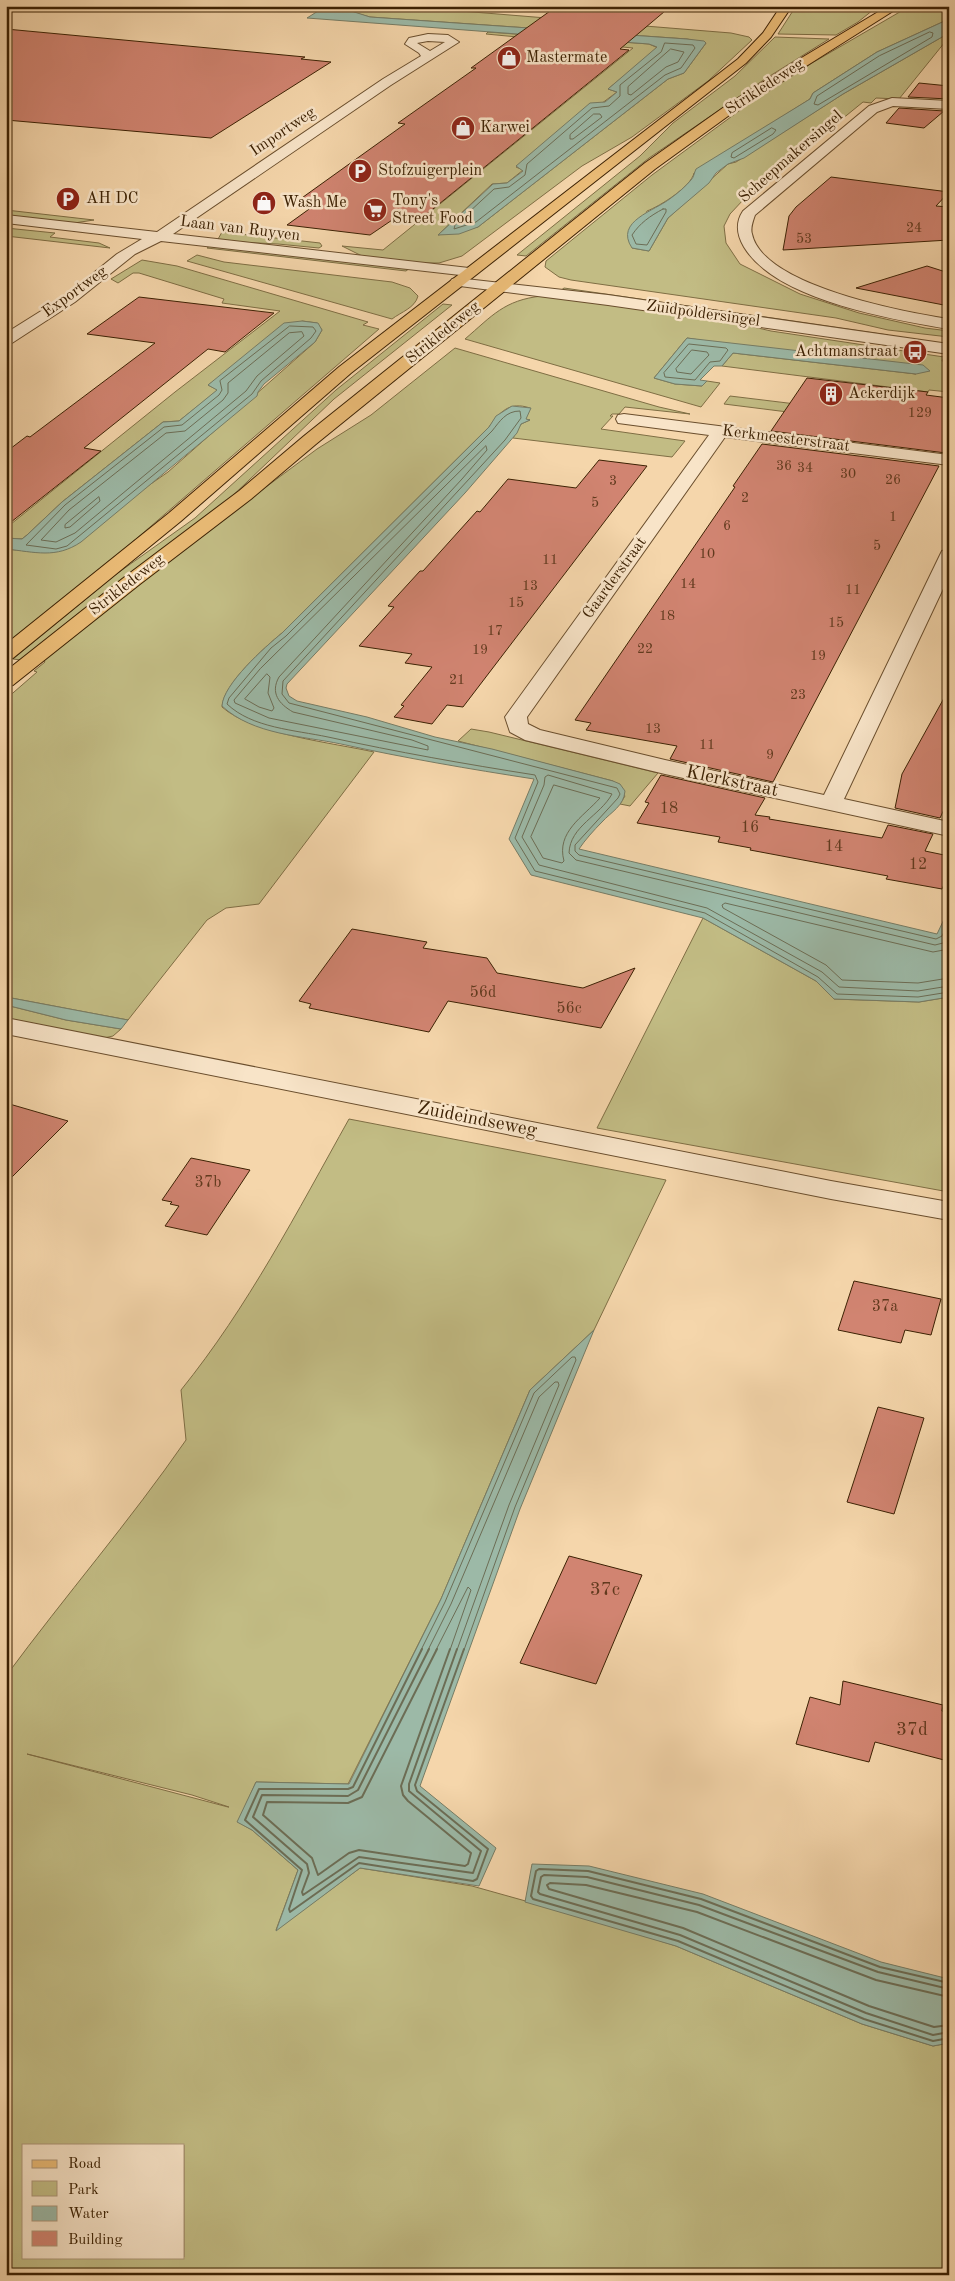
<svg xmlns="http://www.w3.org/2000/svg" width="955" height="2281" viewBox="0 0 955 2281" font-family="'Old Standard TT',serif">
	<style>
		.green { fill: #c2bc84; stroke: #7f6e44; fill-rule: evenodd }
		.water { fill: #9cb9a7; stroke: #767c65 }
		.lines { fill: none; stroke-linecap: round; stroke-linejoin: round }
		.shore-far1 { stroke: #6c6d55; stroke-width: 1 }
		.shore { stroke: #6c6d55; stroke-width: 2 }
		.building { fill: #d18471; stroke: #3c2103 }
		.minor-casing { stroke: #6a4e2d; stroke-width: 2 }
		.tertiary-casing { stroke: #6a4e2d; stroke-width: 2 }
		.primary-casing { stroke: #3c2103; stroke-width: 2 }
		.minor { fill: #f8e4c8; fill-rule: evenodd }
		.tertiary { fill: #f8e4c8; fill-rule: evenodd }
		.primary { fill: #eabb76; fill-rule: evenodd }
		.labels { text-anchor: middle; dominant-baseline: central; stroke-width: 5; stroke-linejoin: round; paint-order: stroke }
		.far-number-label { font-size: 14px; fill: #613a1e }
		.far-poi-label { font-size: 16px; fill: #3c2103; stroke: #f8e4c8; text-anchor: start }
		.far-street-label { font-size: 16px; fill: #3c2103; stroke: #f8e4c8 }
		.number-label { font-size: 16px; fill: #613a1e }
		.street-label { font-size: 19px; fill: #3c2103; stroke: #f8e4c8 }
		.near-number-label { font-size: 19px; fill: #613a1e }
	</style>
	<rect width="100%" height="100%" fill="#f5d6ab"/>
	<filter id="stains"><feTurbulence type="fractalNoise" baseFrequency=".004" numOctaves="4"/><feColorMatrix values="0 0 0 0 .2 0 0 0 0 .09 0 0 0 0 .02 0 0 0 .5 -.17"/></filter>
	<radialGradient id="worn" r=".72"><stop offset=".6" stop-color="#630" stop-opacity="0"/><stop offset="1" stop-color="#630" stop-opacity=".3"/></radialGradient>
	<path class="green" d="M352,6H399L731,33L749,37L752,40L708,81L632,137L582,166L462,256L439,263H420L362,256L342,246L383,250L633,48L486,34L488,32L649,44L658,48L608,89L617,92L516,167L523,170L507,183L492,184L438,235L478,227L668,79L684,73L706,43L687,39L370,17L348,11Z
		M796,6H878L858,22L836,35L778,34Z
		M910,6H949V19L877,52L813,93L810,99L694,173C691,187 660,206 647,211L632,248L649,251L668,218L728,164L736,162L843,94L949,33V37L899,99L876,98L871,103L863,102L804,150L754,194L744,199L730,214L724,226L726,243L740,264L800,294L859,313L925,328L949,331V337L888,330L836,318L571,280L559,277L545,267L546,261L652,175L743,108L812,63Z
		M775,37L829,39L765,79L649,158L526,256L517,255L640,156L673,123L735,76Z
		M6,210L94,220L74,223L6,217Z
		M6,228L55,233L50,237L99,243L110,248L6,236Z
		M222,232L320,243L322,246L319,248L278,244L217,241Z
		M211,245L410,268L406,271L207,248Z
		M197,255L224,262L392,282L410,288L418,296C415,308 401,312 392,319L187,261Z
		M142,260L177,266L368,322L363,325L379,329L106,565L6,647V549L37,552L145,488L168,472L315,342L322,330L317,323L302,321L208,385L218,390L179,421L163,422L62,502L27,535L22,539L6,538V528L175,392L280,311L222,303L224,299L139,273H133L118,283L111,279Z
		M564,288L888,335L884,338L560,291Z
		M542,296L719,319L771,331L944,357L942,361L949,362V392L929,390L928,392L722,366L733,353L916,374L687,338L654,378L675,384L702,386L707,381L720,383L701,407L465,339C492,316 504,300 542,296Z
		M443,304L452,305L334,399L226,502L115,584L21,660L13,659L115,575L195,518L336,390Z
		M455,348L659,407L690,414L625,407L619,414H612L610,416H613L601,429L685,441L672,457L513,438L521,424L530,420L525,419L530,408C509,401 500,412 489,427L282,633C265,647 223,684 222,707C252,734 334,743 374,752L259,904L226,908L207,920L128,1020L6,997V699L37,672L34,671L45,662L43,659L133,586L317,449L371,415Z
		M730,396L911,418L907,427L724,404Z
		M471,729L489,732L658,773L630,806L620,804L625,796L613,781L458,741Z
		M703,918L816,981L834,999L919,1002L949,997V1192L597,1128Z
		M6,1005L66,1020L121,1029L113,1036L104,1038L6,1018Z
		M349,1119L666,1180L594,1330L530,1390L441,1599L348,1784L256,1782L238,1822L252,1830L298,1870L276,1930L360,1868L472,1886L604,1923L676,1946L862,2024L933,2046L949,2043V2275H6V1676C65,1596 130,1521 186,1440L181,1390C248,1307 297,1212 349,1119ZM27,1754L192,1795L229,1807H228ZM24,2145H184V2257H24Z"/>
	<path class="water" d="M326,6H352L348,10L370,17L687,39L704,41L706,43L684,73L668,79L478,227L459,234L438,235L493,184L507,183L523,171L516,166L590,103L605,102L617,92L608,89L657,47L649,44L307,18Z
		M949,19V33L843,94L744,158L728,164L716,173L709,183L668,218L649,251L632,248C614,221 655,211 671,198C678,193 686,186 691,180C694,177 694,173 696,169L810,99L813,93L877,52Z
		M302,321L318,323L322,330L315,342L264,384L258,392L257,396L81,542C56,559 35,552 6,549V538L22,539L27,535L62,502L163,422L179,421L217,390L208,385L284,323Z
		M687,338L923,365L930,371L916,374L733,353L722,366H714L700,380L707,381L702,386L675,384L654,378Z
		M512,406L531,408L526,419L530,420L521,424L517,433L465,493L287,684L286,688L289,696L297,701L367,717L435,737L492,749L613,781L620,784L625,791C624,806 611,812 602,822C594,830 585,840 579,849L937,934L949,909V997L919,1002L834,999L816,981L703,918L531,875L509,839L534,779C469,769 405,758 341,744C303,736 253,735 222,706C223,684 265,647 282,633L489,427L496,416Z
		M6,997L128,1020L121,1029L66,1020L6,1005Z
		M594,1330L520,1509L420,1786L496,1848L479,1886L360,1868L276,1931L298,1870L252,1830L237,1822L256,1782L349,1784L441,1599L530,1390Z
		M532,1864L589,1866L703,1894L881,1962L949,1979V2043L933,2046L862,2024L676,1946L525,1902Z"/>
	<g class="lines">
		<path class="shore-far1" d="M930,32L933,33L932,37L818,105L814,104L817,96L879,56Z
			M665,43L693,45L695,48L681,68L665,75L476,222L454,229L455,225L494,189L509,187L525,175L527,164L592,108L609,106L620,96V85L661,52Z
			M671,49L684,52L678,62L666,67L631,95L628,94V87Z
			M594,114H600L602,117L573,139H570V135Z
			M772,128L776,130L773,134L734,158L731,157L732,153Z
			M663,209H666V212L647,245L636,244L632,235C640,223 650,216 663,209Z
			M290,326L313,327L316,331L311,338L261,381L252,394L67,546L56,549L26,545L65,505L164,427L182,425L219,395L222,390L220,381Z
			M302,332L304,336L257,376L246,391L75,533L56,542L41,540L69,510L166,433L185,431L223,400L228,393V383L289,333Z
			M689,344L726,348L728,350L720,361L710,362L695,380L665,377L664,373Z
			M692,350L707,352L709,355L691,374L677,372L676,369Z
			M486,446L487,450L462,479L279,677C270,693 279,704 293,712L412,740L428,746V750L269,718L235,703L234,700L260,669Z
			M99,497L100,501L70,527L65,528V525Z
			M267,674L270,677L268,693L274,708L272,711L259,707L245,699Z
			M554,785L600,798C583,817 556,832 564,861L562,863L543,858L531,837Z
			M949,921L942,936L936,939L579,855L575,851V845L618,798L620,794L617,788L289,703L282,694L283,681L505,440L521,418L520,411C506,411 500,421 492,431L286,636L271,648L229,698L227,704C252,728 295,730 328,737C397,752 465,764 535,775L538,782L515,838L535,871L705,913L818,977L837,994L918,997L949,992
			M949,937L943,943L935,945L576,860L569,853C570,826 600,816 612,794L548,775L545,777L544,785L522,837L539,865L707,908L822,972L839,987L918,991L949,986
			M949,949L933,952L725,903L722,905L723,908L826,965L842,980L918,983L949,978
			M421,1650L445,1602L534,1393L572,1357H575L576,1360L515,1507L464,1650
			M428,1650L451,1604L539,1397L555,1382H558L559,1385L509,1505L457,1650
			M436,1650L468,1587L471,1590L450,1650"/>
		<path class="shore" d="M422,1649L353,1787L348,1789H259L245,1820L302,1870L289,1909L290,1912L359,1863L473,1881L477,1879L488,1849L417,1791L415,1785L464,1649
			M429,1649L358,1790L348,1796L262,1795L253,1817L307,1864L309,1873L302,1892L303,1895L359,1857L473,1873L481,1851L409,1791V1784L457,1649
			M437,1649L362,1797L348,1803L267,1802L263,1815L312,1858L318,1875L349,1853L359,1850L465,1866L468,1864L471,1853L408,1801L403,1795L401,1786L450,1649
			M949,1983L880,1967L701,1899L588,1871L539,1869L536,1871L531,1896L533,1899L678,1941L864,2019L933,2041L949,2038
			M949,1989L878,1972L699,1905L587,1877L544,1875L541,1877L538,1892L540,1894L680,1935L866,2013L933,2035L949,2032
			M949,1997L876,1980L697,1912L586,1885L550,1883L547,1885L549,1889L683,1928L869,2006L934,2027L949,2025"/>
	</g>
	<path class="building" d="M557,6H671L620,49L629,50L423,217L401,214L370,235L287,225L312,207L292,205L405,124L398,123L476,68H471Z
		M6,29L305,57L301,59L331,62L211,138L6,120Z
		M919,83L949,86V99L908,97Z
		M899,108L944,111L924,128L886,123Z
		M831,177L949,192L936,206L949,207V240L783,250L789,216L796,207Z
		M927,266L949,273V306L856,288Z
		M139,297L274,313L225,352L208,349L84,448L101,451L6,526V452L27,436L30,437L155,343L87,334Z
		M807,378L928,392L926,395L949,398V447L946,453L771,431Z
		M762,444L939,466L773,782L670,759L677,746L586,730L591,723L575,720L735,487L733,486Z
		M599,460L647,466L463,707L447,705L432,724L394,717L404,706L401,705L432,667L405,663L412,654L359,646L394,607L388,606L420,571H423L477,511L480,512L508,479L576,488Z
		M949,689V799L940,818L895,808L902,774Z
		M661,775L765,798L755,815L770,817L769,819L882,838L888,825L933,834L925,851L949,856V872L942,889L886,879L888,876L750,850L751,848L718,842L720,837L637,823L649,803L645,802Z
		M352,929L427,942L423,948L487,958L497,973L583,988L635,968L601,1028L448,1001L429,1032L309,1008L311,1004L299,1001Z
		M6,1103L68,1121L6,1183Z
		M191,1158L250,1170L207,1235L165,1226L179,1206L170,1204L172,1202L162,1200Z
		M854,1281L941,1299L931,1335L905,1330L901,1343L838,1330Z
		M878,1407L924,1418L894,1514L847,1502Z
		M569,1556L642,1575L596,1684L520,1663Z
		M843,1681L943,1705L942,1711L949,1713V1740L944,1760L875,1742L869,1762L796,1744L810,1697L840,1705Z"/>
	<g class="lines">
		<g class="minor-casing">
			<path id="minor" d="M428,34L448,35L459,42L391,85L173,234L469,268L474,269L476,272L474,275L469,276L161,241L135,254L75,302L12,343L6,345V333L65,296L117,254L142,239L6,223V215L157,232L383,79L421,56L419,53L405,44L409,38ZM428,41L445,42L430,51L417,43Z
				M892,98L949,101V109L893,106L877,112L755,215C753,221 750,228 752,234C763,286 904,312 949,319V329C891,319 776,300 744,247C737,235 735,223 743,211L869,106Z
				M624,414L949,455V465L725,437L527,717L528,724L540,730L665,760L824,795L940,555L942,551L949,549V576L844,799L949,822V836L665,774L525,740L510,732L505,717L709,435L618,423L616,419L618,415Z"/>
		</g>
		<g class="tertiary-casing">
			<path id="tertiary" d="M457,278L608,295L949,344V354L608,305L452,285L450,282L452,279Z
				M6,1018L831,1181L949,1202V1220L831,1199L6,1034Z"/>
		</g>
		<g class="primary-casing">
			<path id="primary" d="M781,6H792L771,37L746,63L351,373L181,521L13,658L6,660V644L169,513L339,367L738,59L763,33Z
				M888,6H901L735,111L655,169L316,444L251,499L140,584L13,685L6,687V671L126,576L239,491L304,436L645,163L727,105L803,57Z"/>
		</g>
		<use href="#minor" class="minor"/>
		<use href="#tertiary" class="tertiary"/>
		<use href="#primary" class="primary"/>
	</g>
	<defs>
		<g id="shop-disc" transform="scale(1.25)"><circle r="9.5" fill="#8f2418" stroke="#f8e4c8"/><path d="M-5-2.5h2.3a2.7 3.5 0 0 1 5.4 0H5L5.5 6h-11ZM-1.5-2.5h3a1.5 2.3 0 0 0-3 0Z" fill="#fff"/></g>
		<g id="parking-disc" transform="scale(1.25)"><circle r="9.5" fill="#8f2418" stroke="#f8e4c8"/><path d="M-3.5-5.5H1a3.5 3.5 0 0 1 0 7H-1V5.5H-3.5ZM-1-3.4V-.6H.8a1.4 1.4 0 0 0 0-2.8Z" fill="#fff"/></g>
		<g id="supermarket-disc" transform="scale(1.25)"><circle r="9.5" fill="#8f2418" stroke="#f8e4c8"/><path d="M-6-5.5h2.5l.6 2H6L4.5 2H-2.5L-4.4-4H-6ZM-1.5 3.2a1.3 1.3 0 1 0 .1 0ZM3 3.2a1.3 1.3 0 1 0 .1 0Z" fill="#fff"/></g>
		<g id="bus-disc" transform="scale(1.25)"><circle r="9.5" fill="#8f2418" stroke="#f8e4c8"/><path d="M-5-6H5V4H4V6H2V4H-2V6H-4V4H-5ZM-3.5-4V0h7V-4ZM-3.5 1.2v1.5H-2V1.2ZM2 1.2v1.5H3.5V1.2Z" fill="#fff"/></g>
		<g id="building-disc" transform="scale(1.25)"><circle r="9.5" fill="#8f2418" stroke="#f8e4c8"/><path d="M-4-6H4V6H1V3H-1V6H-4ZM-2.5-4.3h1.7v1.8h-1.7ZM.8-4.3h1.7v1.8H.8ZM-2.5-1h1.7V.8h-1.7ZM.8-1h1.7V.8H.8Z" fill="#fff"/></g>
	</defs>
	<g fill-rule="evenodd">
		<use href="#shop-disc" x="509" y="58"/>
		<use href="#shop-disc" x="463" y="128"/>
		<use href="#parking-disc" x="360" y="171"/>
		<use href="#parking-disc" x="68" y="199"/>
		<use href="#shop-disc" x="264" y="203"/>
		<use href="#supermarket-disc" x="375" y="210"/>
		<use href="#bus-disc" x="915" y="352"/>
		<use href="#building-disc" x="831" y="394"/>
	</g>
	<g class="labels">
		<g class="far-number-label">
			<text x="914" y="228">24</text>
			<text x="804" y="239">53</text>
			<text x="920" y="413">129</text>
			<text x="784" y="466">36</text>
			<text x="805" y="468">34</text>
			<text x="848" y="474">30</text>
			<text x="893" y="480">26</text>
			<text x="613" y="481">3</text>
			<text x="745" y="498">2</text>
			<text x="595" y="503">5</text>
			<text x="893" y="517">1</text>
			<text x="727" y="526">6</text>
			<text x="877" y="546">5</text>
			<text x="707" y="554">10</text>
			<text x="550" y="560">11</text>
			<text x="688" y="584">14</text>
			<text x="530" y="586">13</text>
			<text x="853" y="590">11</text>
			<text x="516" y="603">15</text>
			<text x="667" y="616">18</text>
			<text x="836" y="623">15</text>
			<text x="495" y="631">17</text>
			<text x="645" y="649">22</text>
			<text x="480" y="650">19</text>
			<text x="818" y="656">19</text>
			<text x="457" y="680">21</text>
			<text x="798" y="695">23</text>
			<text x="653" y="729">13</text>
			<text x="707" y="745">11</text>
			<text x="770" y="755">9</text>
		</g>
		<g class="far-poi-label">
			<text x="526" y="58">Mastermate</text>
			<text x="480" y="128">Karwei</text>
			<text x="378" y="171">Stofzuigerplein</text>
			<text x="86" y="199">AH DC</text>
			<text x="392" y="201">Tony's<tspan x="392" dy="18">Street Food</tspan></text>
			<text x="282" y="203">Wash Me</text>
			<text x="898" y="352" text-anchor="end">Achtmanstraat</text>
			<text x="848" y="394">Ackerdijk</text>
		</g>
		<g class="far-street-label">
			<text transform="translate(765 87) rotate(-33)">Strikledeweg</text>
			<text transform="translate(283 132) rotate(-34)">Importweg</text>
			<text transform="translate(791 157) rotate(-41)">Scheepmakersingel</text>
			<text transform="translate(240 229) rotate(7)">Laan van Ruyven</text>
			<text transform="translate(75 292) rotate(-36)">Exportweg</text>
			<text transform="translate(703 314) rotate(8)">Zuidpoldersingel</text>
			<text transform="translate(443 333) rotate(-39)">Strikledeweg</text>
			<text transform="translate(786 439) rotate(7)">Kerkmeesterstraat</text>
			<text transform="translate(615 578) rotate(-54)">Gaarderstraat</text>
			<text transform="translate(127 585) rotate(-38)">Strikledeweg</text>
		</g>
		<g class="number-label">
			<text x="669" y="809">18</text>
			<text x="750" y="828">16</text>
			<text x="834" y="847">14</text>
			<text x="918" y="865">12</text>
			<text x="483" y="993">56d</text>
			<text x="569" y="1009">56c</text>
			<text x="208" y="1183">37b</text>
			<text x="885" y="1307">37a</text>
		</g>
		<g class="street-label">
			<text transform="translate(732 782) rotate(12)">Klerkstraat</text>
			<text transform="translate(477 1120) rotate(11)">Zuideindseweg</text>
		</g>
		<g class="near-number-label">
			<text x="605" y="1590">37c</text>
			<text x="912" y="1730">37d</text>
		</g>
	</g>
	<rect width="955" height="2281" fill="none" stroke="#f5d6ab" stroke-width="25"/>
	<rect x="8" y="8" width="940" height="2266" fill="none" stroke="#3c2103" stroke-width="2.5"/>
	<rect x="12" y="12" width="930" height="2256" fill="none" stroke="#3c2103"/>
	<rect x="22" y="2144" width="162" height="115" fill="#f8e4c8" stroke="#ad9679"/>
	<rect x="32" y="2160" width="25" height="8" fill="#eabb76" stroke="#ad9679"/>
	<text x="68" y="2168" font-size="15" fill="#3c2103">Road</text>
	<rect x="32" y="2181" width="25" height="15" fill="#c2bc84" stroke="#ad9679"/>
	<text x="68" y="2194" font-size="15" fill="#3c2103">Park</text>
	<rect x="32" y="2206" width="25" height="15" fill="#9cb9a7" stroke="#ad9679"/>
	<text x="68" y="2218" font-size="15" fill="#3c2103">Water</text>
	<rect x="32" y="2231" width="25" height="15" fill="#d18471" stroke="#ad9679"/>
	<text x="68" y="2244" font-size="15" fill="#3c2103">Building</text>
	<rect width="100%" height="100%" filter="url(#stains)"/>
	<rect width="100%" height="100%" fill="url(#worn)"/>
</svg>
